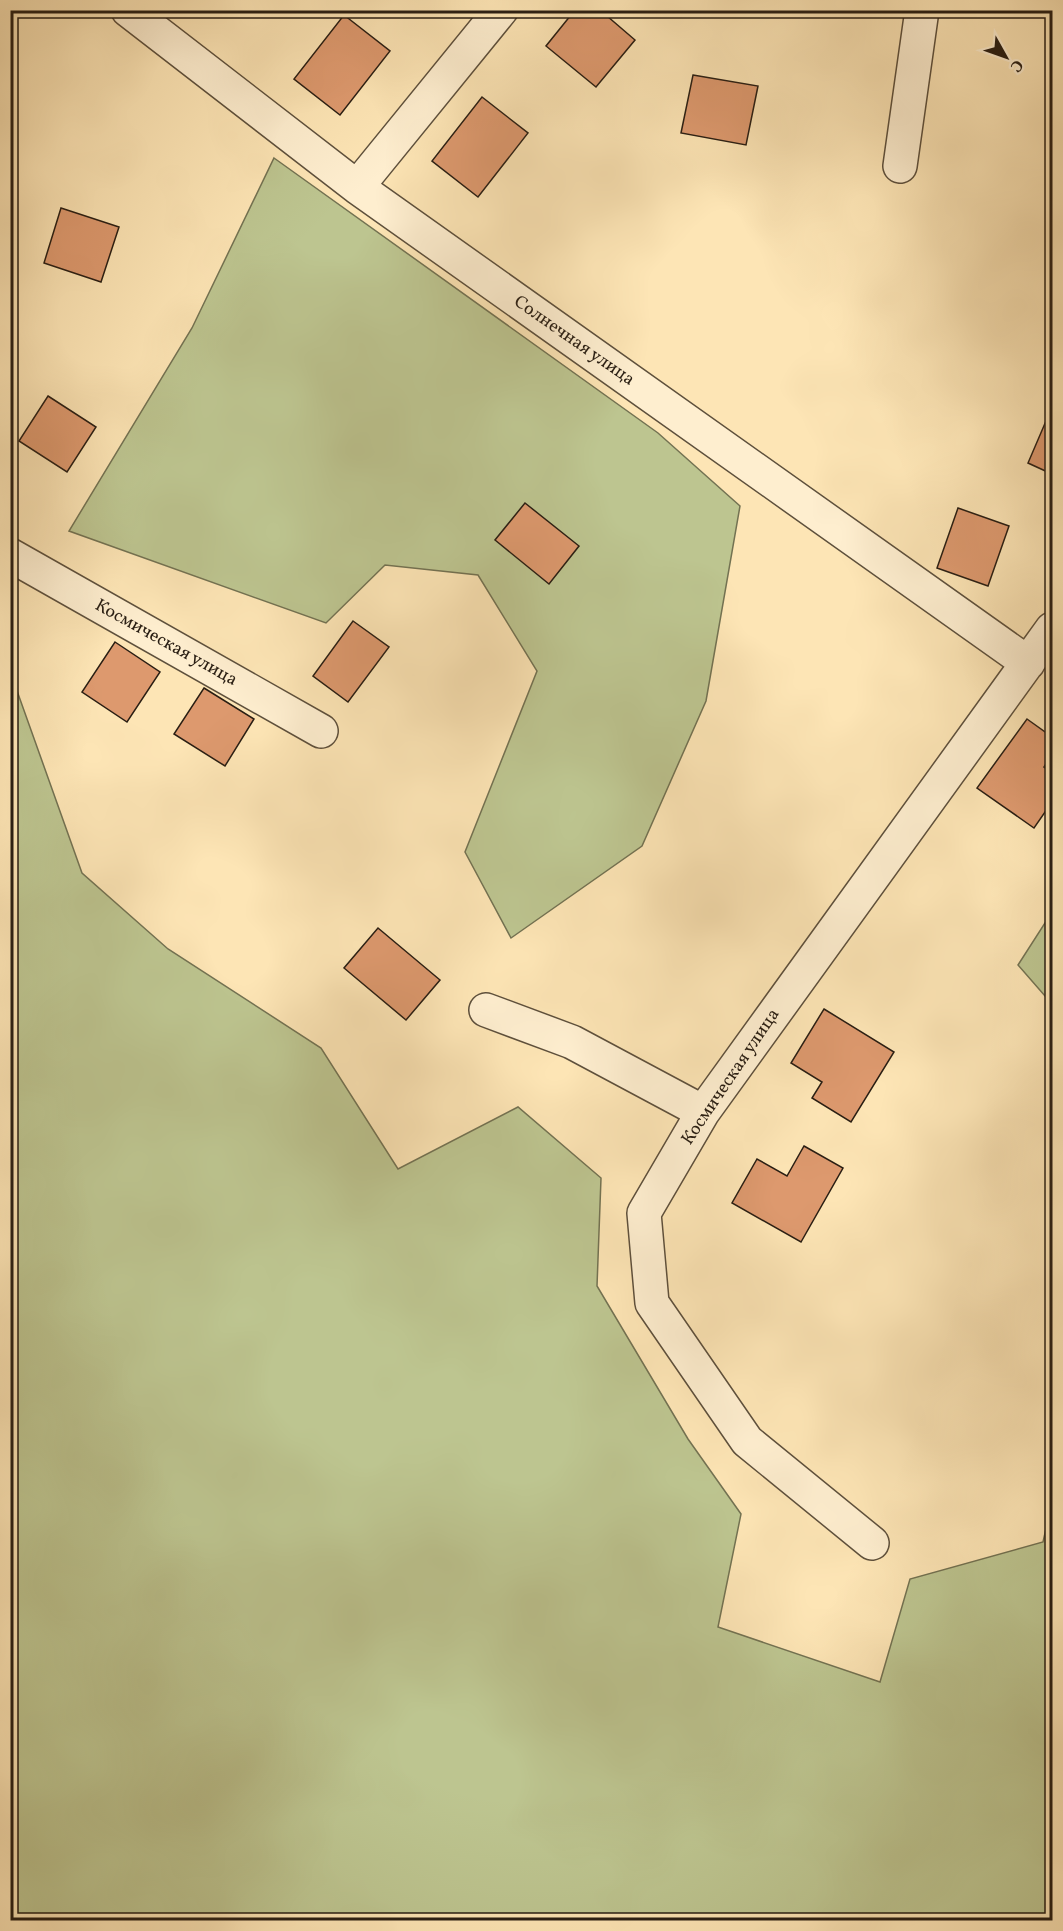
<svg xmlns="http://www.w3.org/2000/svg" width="1063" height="1931" viewBox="0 0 1063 1931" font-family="Vollkorn,serif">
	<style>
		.green { fill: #bdc590; stroke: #737252; stroke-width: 1.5 }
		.building { fill: #dd996e; stroke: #291e13; stroke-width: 1.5 }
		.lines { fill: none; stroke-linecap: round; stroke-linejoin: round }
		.minor-casing { stroke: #5e503c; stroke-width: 36 }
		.minor { stroke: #feeecf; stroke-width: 33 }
		.labels { text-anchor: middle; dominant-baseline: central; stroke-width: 4.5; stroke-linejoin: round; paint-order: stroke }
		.street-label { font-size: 18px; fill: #291e13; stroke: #feeecf }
	</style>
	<rect width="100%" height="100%" fill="#fde5b5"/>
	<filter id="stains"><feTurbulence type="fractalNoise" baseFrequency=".00333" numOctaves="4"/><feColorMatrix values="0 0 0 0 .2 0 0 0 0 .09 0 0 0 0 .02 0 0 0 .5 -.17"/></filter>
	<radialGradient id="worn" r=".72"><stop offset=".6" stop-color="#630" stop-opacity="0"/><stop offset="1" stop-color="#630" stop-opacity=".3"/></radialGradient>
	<path class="green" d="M274,158L658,433L740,506L706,701L642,846L511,938L465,852L537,671L478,575L385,565L326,623L69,531L192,328Z
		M11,674L82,873L168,949L321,1048L398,1169L518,1107L601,1178L597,1286L688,1439L741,1514L718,1627L880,1682L910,1579L1043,1542L1052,1502V1920H11Z
		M1052,912V1004L1018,965Z"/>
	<path class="building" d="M575,10H600L635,40L596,87L546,46Z
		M344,15L390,51L340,115L294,79Z
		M693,75L758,86L746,145L681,133Z
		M482,97L528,133L478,197L432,161Z
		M61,208L119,227L101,282L44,263Z
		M48,396L96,427L67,472L19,441Z
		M1052,407V474L1028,463Z
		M525,503L579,546L549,584L495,540Z
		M958,508L1009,526L988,586L937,568Z
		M353,621L389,647L348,702L313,676Z
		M115,642L160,672L127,722L82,692Z
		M204,688L254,719L225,766L174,734Z
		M1027,719L1052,737V754L1044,767L1052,773V802L1034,828L977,788Z
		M378,928L440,980L406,1020L344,968Z
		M824,1009L894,1052L851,1122L812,1098L822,1082L791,1063Z
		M804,1146L843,1168L801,1242L732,1203L757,1159L787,1176Z"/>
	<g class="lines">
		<g class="minor-casing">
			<path id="minor" d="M128,10L357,187L1028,663
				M900,166L922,10
				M357,187L501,10
				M10,555L321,731
				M486,1010L572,1042L703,1112
				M872,1543L747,1441L652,1303L644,1213L703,1112L1052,629"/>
		</g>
		<use href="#minor" class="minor"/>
	</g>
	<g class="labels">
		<g class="street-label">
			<text transform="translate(574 341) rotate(35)">Солнечная улица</text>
			<text transform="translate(166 643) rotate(29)">Космическая улица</text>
			<text transform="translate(731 1077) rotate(-56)">Космическая улица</text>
		</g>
	</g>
	<rect width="1063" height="1931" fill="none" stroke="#fde5b5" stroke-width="36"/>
	<rect x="12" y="12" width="1039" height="1907" fill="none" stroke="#291e13" stroke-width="3"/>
	<rect x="18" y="18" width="1027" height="1895" fill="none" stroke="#291e13" stroke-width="1.5"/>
	<g transform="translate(1006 57) rotate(130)" stroke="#feeecf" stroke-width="4.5" paint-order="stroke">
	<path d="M0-4.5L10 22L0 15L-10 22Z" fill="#291e13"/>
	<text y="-9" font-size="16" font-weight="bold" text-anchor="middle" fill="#291e13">С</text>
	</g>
	<rect width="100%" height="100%" filter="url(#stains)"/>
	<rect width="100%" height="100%" fill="url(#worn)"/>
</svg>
